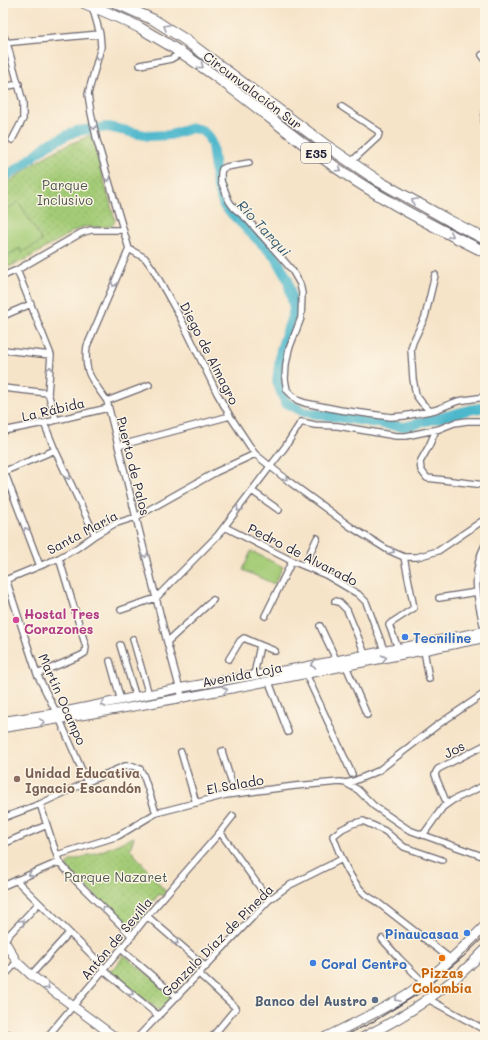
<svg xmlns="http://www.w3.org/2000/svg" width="488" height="1040" viewBox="0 0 488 1040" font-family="Mali,sans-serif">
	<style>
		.green { fill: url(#green-dots); stroke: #637759 }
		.pitch { fill: #a4cc77; stroke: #637759 }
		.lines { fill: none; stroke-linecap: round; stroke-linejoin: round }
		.river { stroke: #4eb8cc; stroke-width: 10 }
		.street-casing { stroke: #6c666d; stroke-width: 8 }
		.secondary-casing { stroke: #6c666d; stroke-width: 10 }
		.primary-casing { stroke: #6c666d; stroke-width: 11 }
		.highway-casing { stroke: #6c666d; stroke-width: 12 }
		.street { stroke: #fff; stroke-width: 5.5 }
		.secondary { stroke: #fff; stroke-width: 8 }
		.primary { stroke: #fff; stroke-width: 9 }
		.highway { stroke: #fff; stroke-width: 10 }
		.tram { stroke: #22223b; stroke-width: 1 }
		.oneway { stroke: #9c9ca7 }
		.hotel-dot { fill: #d1479c; stroke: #fcf5e5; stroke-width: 1.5 }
		.shop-dot { fill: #3f7fe0; stroke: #fcf5e5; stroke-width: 1.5 }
		.education-dot { fill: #8d6e63; stroke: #fcf5e5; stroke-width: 1.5 }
		.food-dot { fill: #e8710a; stroke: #fcf5e5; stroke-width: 1.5 }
		.service-dot { fill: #5c6f8a; stroke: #fcf5e5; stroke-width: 1.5 }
		.labels { text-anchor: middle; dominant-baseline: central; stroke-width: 3; stroke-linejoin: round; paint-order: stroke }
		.shield { fill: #fcf5e5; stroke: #63616e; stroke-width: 1 }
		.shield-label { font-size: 12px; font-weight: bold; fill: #22223b }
		.street-label { font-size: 13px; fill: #22223b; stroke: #fcf5e5 }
		.park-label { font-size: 13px; fill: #49554d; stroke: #fcf5e5 }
		.hotel-label { font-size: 13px; font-weight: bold; fill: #b23c85; stroke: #fcf5e5; text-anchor: start }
		.shop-label { font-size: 13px; font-weight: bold; fill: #366cbe; stroke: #fcf5e5; text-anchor: start }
		.education-label { font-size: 13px; font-weight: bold; fill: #785e54; stroke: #fcf5e5; text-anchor: start }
		.food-label { font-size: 13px; font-weight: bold; fill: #c56008; stroke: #fcf5e5 }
		.service-label { font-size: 13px; font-weight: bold; fill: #4e5e75; stroke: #fcf5e5; text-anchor: end }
		.water-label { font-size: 14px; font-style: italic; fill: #31566e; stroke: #fcf5e5 }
	</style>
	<defs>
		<pattern id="green-dots" width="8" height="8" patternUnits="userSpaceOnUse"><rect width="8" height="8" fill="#a4cc77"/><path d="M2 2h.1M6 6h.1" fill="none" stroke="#8daf68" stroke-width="1.8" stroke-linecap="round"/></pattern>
	</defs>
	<rect width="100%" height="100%" fill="#fcf5e5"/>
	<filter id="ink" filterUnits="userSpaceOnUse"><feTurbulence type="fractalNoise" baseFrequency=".025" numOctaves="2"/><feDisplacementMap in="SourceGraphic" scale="8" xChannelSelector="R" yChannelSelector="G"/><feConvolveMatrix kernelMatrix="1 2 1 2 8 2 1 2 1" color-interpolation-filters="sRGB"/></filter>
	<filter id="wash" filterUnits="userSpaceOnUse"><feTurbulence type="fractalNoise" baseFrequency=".012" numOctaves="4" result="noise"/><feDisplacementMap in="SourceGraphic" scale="16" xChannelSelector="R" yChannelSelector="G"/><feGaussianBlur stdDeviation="0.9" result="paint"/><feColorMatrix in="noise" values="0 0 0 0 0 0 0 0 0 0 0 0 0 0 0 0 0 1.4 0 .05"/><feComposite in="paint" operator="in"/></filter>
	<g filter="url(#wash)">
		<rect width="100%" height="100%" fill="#f6e4c9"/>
		<path class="green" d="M91,135L115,220L113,225L106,227H83L72,232L27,259L3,269V186L41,159L61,148Z
			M134,837L130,849L166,892L162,896L159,894L147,909L149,912L134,931L131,930L68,869L67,864L70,861L102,851Z
			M123,954L174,996L159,1011L109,971C115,969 122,960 123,954Z"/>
		<path class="pitch" d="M19,202L42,241L22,252L20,248L3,258V224L5,222L3,220V211Z
			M251,551L283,567L274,584L243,570Z"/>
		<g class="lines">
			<path class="river" d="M3,178L23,165L47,145L76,131L108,127L149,136L170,135L192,128L201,130L208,136L212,145L217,186L224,206L277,259L288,280L294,310L281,349L277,382L285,402L304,412L404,427L469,410L485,407"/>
		</g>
	</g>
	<g filter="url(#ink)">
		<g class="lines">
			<g class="street-casing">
				<path id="street" d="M92,6L100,34L101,47L88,94L91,113L97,141L129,249L145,258L153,269L181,319L217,393L230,416L255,454L291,483L351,527L388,550L404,557H417L438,551L485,519
					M3,34L7,43L23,102V119L12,140
					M3,43L100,34
					M482,55L485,59
					M140,65L171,59L181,53
					M3,87L19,84
					M342,107L378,131L379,133L378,137L351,162
					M485,112L484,124L485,125
					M249,163L226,167L222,169L221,173V181L229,201L234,208L247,219L273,248L292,270L300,284L302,293L301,318L289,349L286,364L285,379L287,390L297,400L305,403L340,410L391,417L404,416L435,410L458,401L485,397
					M129,249L87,346C83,374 93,380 107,401L167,642L182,697
					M17,270L51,355L48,393L56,420
					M3,276L17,270L81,233L91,230H123
					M3,316L31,304
					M3,350L51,355
					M3,388L48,393
					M107,401L149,385
					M430,411L422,403L416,395L413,379L411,349L413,342L425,317L435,275
					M44,423L55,450L95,535
					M436,430L429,446L420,462L421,470L427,478L485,485
					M3,431L44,423L108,408
					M118,446L230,416
					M4,471L40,566
					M3,472L55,450
					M252,491L279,510
					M225,527L292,561L326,575L358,594L366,602L384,650
					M485,545C470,573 478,604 485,632
					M304,566L317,538
					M6,579L37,674L60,720L87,782
					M3,581L59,558L77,548L95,535L114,524L136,517L216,472L255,454
					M439,598L477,592
					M335,601L339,602L347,610L365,654
					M121,610L156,598L218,535L285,447L301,422L315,425L338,426L396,436H406L439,429L454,423L467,421H485
					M265,616L292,561
					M320,626L333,653L336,660
					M133,639L149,695
					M167,642L213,600
					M120,645L136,698
					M260,645L275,651
					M398,648L389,625L391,623L414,608L404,557
					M424,650L429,679
					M229,659L240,641L244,638L260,645L254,675
					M110,661L121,701
					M346,666L367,715
					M37,674L80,656L85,653L86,647L59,558
					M306,674L352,774
					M269,682L288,732
					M222,751L235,794
					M181,752L196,803
					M346,783L358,790L374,806L409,830L485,857
					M40,804L59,862L78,883L132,936
					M447,804L435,775L436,772L438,769L485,745
					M3,818L40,804L87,782L125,766H133L140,769L144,777L156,813L226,795L295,786L340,782L346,783L354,781L378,771L439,724L485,693
					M220,832L269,900
					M423,835L443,807L453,800L485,785
					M3,844L47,825
					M57,855L118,836L156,813
					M442,860L404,847L385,831L363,821L352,824L342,829L333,836C340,855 350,881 366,895C370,898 374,900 377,902L452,960
					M16,880L100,963L103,970L159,1016
					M3,886L59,862
					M147,916L206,967
					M382,939L399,958L423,982
					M4,940L39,903
					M121,949L177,997
					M3,951L8,947
					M199,974L236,1008L212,1037
					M31,975L69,933
					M3,977L17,962
					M428,999L485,1030
					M4,1037L9,1034L12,1037
					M47,1037L121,949L149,914L222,830L233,816
					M138,1037L269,900L288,886L342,859"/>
			</g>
			<g class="secondary-casing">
				<path id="secondary" d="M3,721L57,713L180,688L303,667L485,631
					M3,728C165,704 325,670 485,638
					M3,938L17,962L31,975L115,1037"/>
			</g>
			<g class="primary-casing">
				<path id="primary" d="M326,1037C355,1023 385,1009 412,991C439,972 462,949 485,926
					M364,1037C408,1015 451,986 485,950"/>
			</g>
			<g class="highway-casing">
				<path id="highway" d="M84,3C104,11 124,19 142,29C176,48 208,70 238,93C266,114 292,136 320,156C371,194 428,224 485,252
					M116,3L154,20L184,39L327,146L380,182L450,221L485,239"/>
			</g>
			<use href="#street" class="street"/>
			<use href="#secondary" class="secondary"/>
			<use href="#primary" class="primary"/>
			<use href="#highway" class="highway"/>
			<path class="tram" d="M342,1037L371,1023L418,994L463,957L485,936"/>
		</g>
		<defs><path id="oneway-chevron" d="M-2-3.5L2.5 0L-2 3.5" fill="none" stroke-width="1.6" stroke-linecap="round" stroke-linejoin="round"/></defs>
		<g class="oneway">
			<use href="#oneway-chevron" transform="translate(166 27) rotate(-149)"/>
			<use href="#oneway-chevron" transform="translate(98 58) rotate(105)"/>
			<use href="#oneway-chevron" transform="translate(201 66) rotate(36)"/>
			<use href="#oneway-chevron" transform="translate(94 127) rotate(77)"/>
			<use href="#oneway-chevron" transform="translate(339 169) rotate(34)"/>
			<use href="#oneway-chevron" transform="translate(108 179) rotate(74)"/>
			<use href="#oneway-chevron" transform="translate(414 201) rotate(-150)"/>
			<use href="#oneway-chevron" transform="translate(451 235) rotate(27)"/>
			<use href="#oneway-chevron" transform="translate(114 284) rotate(112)"/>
			<use href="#oneway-chevron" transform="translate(50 369) rotate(-86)"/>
			<use href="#oneway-chevron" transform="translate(68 477) rotate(65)"/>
			<use href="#oneway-chevron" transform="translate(285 478) rotate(39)"/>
			<use href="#oneway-chevron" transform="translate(239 509) rotate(127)"/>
			<use href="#oneway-chevron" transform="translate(26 530) rotate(-111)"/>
			<use href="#oneway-chevron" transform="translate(392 551) rotate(26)"/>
			<use href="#oneway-chevron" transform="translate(145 555) rotate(76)"/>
			<use href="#oneway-chevron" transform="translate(384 658) rotate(-12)"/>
			<use href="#oneway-chevron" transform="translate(313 665) rotate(168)"/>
			<use href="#oneway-chevron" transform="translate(225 690) rotate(-10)"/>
			<use href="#oneway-chevron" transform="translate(103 704) rotate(169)"/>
			<use href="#oneway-chevron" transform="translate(42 722) rotate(-9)"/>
			<use href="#oneway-chevron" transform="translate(31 874) rotate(158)"/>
			<use href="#oneway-chevron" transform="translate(104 909) rotate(-135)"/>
			<use href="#oneway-chevron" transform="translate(22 922) rotate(-47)"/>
			<use href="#oneway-chevron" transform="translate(176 942) rotate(40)"/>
			<use href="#oneway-chevron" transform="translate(47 987) rotate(36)"/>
			<use href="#oneway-chevron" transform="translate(131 993) rotate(39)"/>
			<use href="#oneway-chevron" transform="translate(397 999) rotate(150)"/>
		</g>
	</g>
	<circle class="hotel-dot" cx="16" cy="620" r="4"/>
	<g class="shop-dot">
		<circle cx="405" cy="637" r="4"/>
		<circle cx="467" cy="933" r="4"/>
		<circle cx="313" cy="963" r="4"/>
	</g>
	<circle class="education-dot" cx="17" cy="779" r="4"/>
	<circle class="food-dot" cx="442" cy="958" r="4"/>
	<circle class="service-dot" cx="375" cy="1000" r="4"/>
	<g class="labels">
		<rect class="shield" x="301" y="143" width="30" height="20" rx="3"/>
		<g class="shield-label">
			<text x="316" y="153">E35</text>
		</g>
		<g class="street-label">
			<text transform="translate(253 90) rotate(37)">Circunvalación Sur</text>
			<text transform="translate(210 353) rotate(63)">Diego de Almagro</text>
			<text transform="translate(53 409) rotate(-13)">La Rábida</text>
			<text transform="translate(134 466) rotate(76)">Puerto de Palos</text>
			<text transform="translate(82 532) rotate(-28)">Santa María</text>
			<text transform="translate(303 554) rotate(27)">Pedro de Alvarado</text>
			<text transform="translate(242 674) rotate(-11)">Avenida Loja</text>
			<text transform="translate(63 699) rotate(66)">Martín Ocampo</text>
			<text transform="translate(454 749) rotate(-27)">Jos</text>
			<text transform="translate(235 784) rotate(-10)">El Salado</text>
			<text transform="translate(116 938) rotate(-50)">Antón de Sevilla</text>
			<text transform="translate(217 940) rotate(-45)">Gonzalo Díaz de Pineda</text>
		</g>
		<g class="park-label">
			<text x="65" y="184">Parque<tspan x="65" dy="15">Inclusivo</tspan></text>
			<text x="116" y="876">Parque Nazaret</text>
		</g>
		<g class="hotel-label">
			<text x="24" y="613">Hostal Tres<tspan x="24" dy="15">Corazones</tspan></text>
		</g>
		<g class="shop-label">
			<text x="413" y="637">Tecniline</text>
			<text x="459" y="933" text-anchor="end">Pinaucasaa</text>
			<text x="321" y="963">Coral Centro</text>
		</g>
		<g class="education-label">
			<text x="25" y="772">Unidad Educativa<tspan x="25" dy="15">Ignacio Escandón</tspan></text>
		</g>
		<g class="food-label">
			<text x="442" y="972">Pizzas<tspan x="442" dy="15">Colombia</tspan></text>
		</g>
		<g class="service-label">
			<text x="367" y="1000">Banco del Austro</text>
		</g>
		<g class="water-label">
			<text transform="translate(264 228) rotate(47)">Río Tarqui</text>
		</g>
	</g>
	<rect width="488" height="1040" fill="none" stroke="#fcf5e5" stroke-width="16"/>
</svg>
